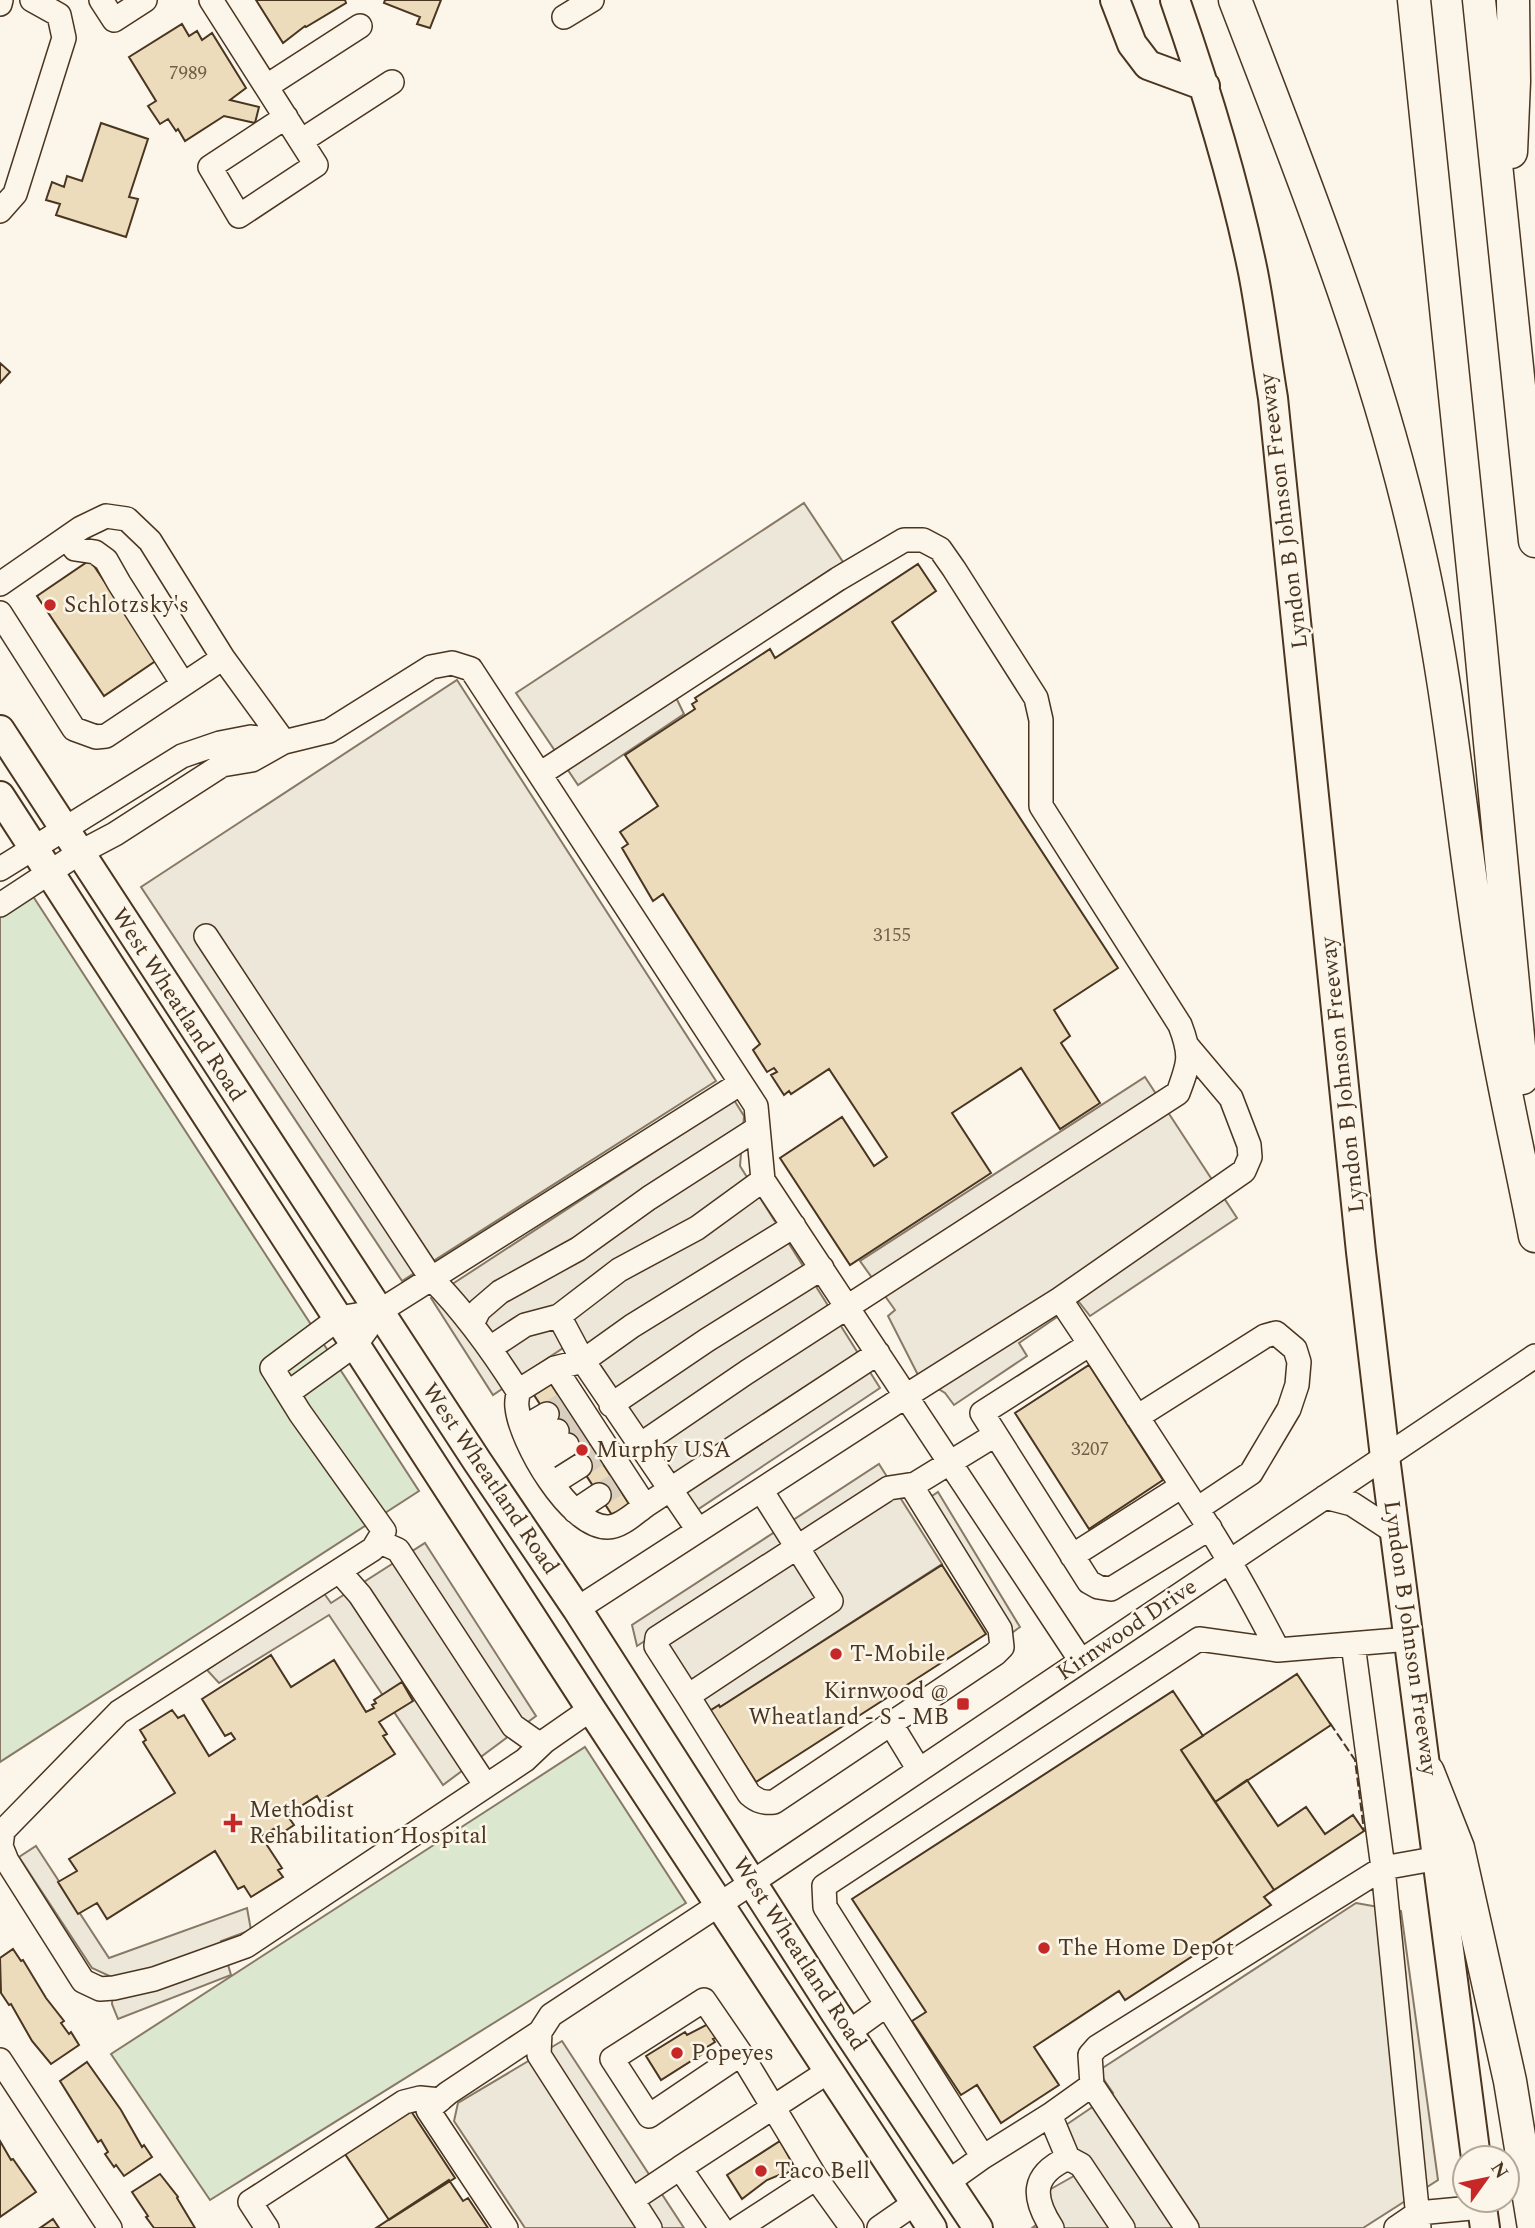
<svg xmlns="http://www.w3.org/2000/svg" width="1535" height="2228" viewBox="0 0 1535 2228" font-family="Spectral,serif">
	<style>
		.green { fill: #dce7d0; stroke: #887966; stroke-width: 2 }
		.parking { fill: #ede7d9; stroke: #887966; stroke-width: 2 }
		.building { fill: #ecdcbc; stroke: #4a3520; stroke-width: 2 }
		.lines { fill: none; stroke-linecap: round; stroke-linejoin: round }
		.minor-tunnel { stroke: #d8cfc1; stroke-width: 23; stroke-dasharray: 23 11; stroke-linecap: butt }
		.minor-casing { stroke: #4a3520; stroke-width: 26 }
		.major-casing { stroke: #4a3520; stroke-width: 32 }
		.highway-casing { stroke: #4a3520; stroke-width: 35 }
		.minor { stroke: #fbf6e9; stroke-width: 23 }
		.major { stroke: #fbf6e9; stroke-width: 28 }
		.highway { stroke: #fbf6e9; stroke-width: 32 }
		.fence { stroke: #4a3520; stroke-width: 2; stroke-dasharray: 9 3.5; stroke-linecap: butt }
		.poi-dot { fill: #c62828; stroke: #fbf6e9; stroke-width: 2.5 }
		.labels { text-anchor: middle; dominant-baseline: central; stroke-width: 5; stroke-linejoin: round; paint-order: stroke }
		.number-label { font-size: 19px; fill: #725f47 }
		.street-label { font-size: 23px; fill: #4a3520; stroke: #fbf6e9 }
		.poi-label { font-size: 23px; fill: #4a3520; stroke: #fbf6e9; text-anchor: start }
	</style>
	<rect width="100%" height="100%" fill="#fbf6e9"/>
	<path class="green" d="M27,887L419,1491L0,1762V905Z
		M585,1747L686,1903L210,2200L111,2054Z"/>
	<path class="parking" d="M804,503L843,562L668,681L684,714L578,785L516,693Z
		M457,680L716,1081L402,1281L141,887Z
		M1145,1077L1237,1218L1090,1316L1079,1302L1019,1343L1027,1356L954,1405L945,1393L919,1377L888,1316L895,1310L860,1261Z
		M734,1100L744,1116L740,1166L880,1388L697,1510L581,1336L493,1395L431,1298Z
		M879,1464L942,1564L708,1715L654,1635L637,1646L632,1625Z
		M938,1492L1020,1627L1013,1632L929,1498Z
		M425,1543L536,1716L443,1785L329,1615L219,1683L207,1670L323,1592L331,1603Z
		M36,1846L109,1958L247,1908L251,1930L221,1941L231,1975L118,2019L112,2004L114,1978L92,1968L19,1857Z
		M1356,1903L1401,1911L1438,2180L1363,2228H1032L1053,2212L1042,2194L1088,2168L1063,2127L1113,2093L1098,2071Z
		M562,2041L684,2228H525L454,2121L458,2103Z"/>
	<path class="building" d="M256,0H345L346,3L306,27L305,26L283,43Z
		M385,0H441L430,28L417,24L420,17L384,3Z
		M182,24L189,36L197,31L202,40L212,33L246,88L230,100L259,107L255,123L224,116L185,141L178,129L176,131L168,119L160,124L148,106L156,101L129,57Z
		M101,123L148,139L129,197L138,199L126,237L56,215L60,204L46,200L52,182L64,187L67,176L82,181Z
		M0,363L10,372L0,383Z
		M90,560L157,660L104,696L37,596Z
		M918,564L936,591L892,622L1118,968L1054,1010L1070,1036L1061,1043L1100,1103L1060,1129L1021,1068L952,1113L991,1173L850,1265L780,1158L842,1117L874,1166L887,1157L829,1069L791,1094L789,1091L784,1095L771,1075L777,1072L774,1068L767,1072L753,1050L760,1044L663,894L653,901L622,848L628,844L620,832L658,806L625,755L695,709L692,704L697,701L695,698L770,649L775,658Z
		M1089,1365L1163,1480L1089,1529L1015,1413Z
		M551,1384L631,1507L614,1518L576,1460L566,1467L562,1462L573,1455L534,1395Z
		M942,1565L986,1634L756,1782L717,1721L708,1712L719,1705L720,1707Z
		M271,1655L291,1687L334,1660L366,1712L374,1708L372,1705L376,1703L374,1700L402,1682L413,1701L379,1722L387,1734L383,1736L395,1754L320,1801L317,1796L287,1815L294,1825L279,1835L275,1828L261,1836L282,1868L278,1870L283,1877L251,1897L244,1886L238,1889L215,1851L107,1919L97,1903L78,1914L58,1882L77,1871L69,1859L175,1793L143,1742L146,1740L140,1730L172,1710L178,1718L184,1715L209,1756L235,1739L231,1733L225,1736L202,1699Z
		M1297,1674L1331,1725L1215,1802L1181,1750Z
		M1173,1691L1203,1736L1181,1750L1274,1890L1264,1897L1271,1905L1125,2000L1119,1991L1034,2047L1059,2085L1001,2123L977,2085L961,2095L912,2021L926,2012L852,1899Z
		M1247,1780L1278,1826L1306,1807L1325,1834L1353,1815L1364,1831L1274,1890L1215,1802Z
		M13,1949L21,1961L23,1960L46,1998L64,2021L61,2023L69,2034L71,2032L79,2045L51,2064L32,2041L11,2004L9,2005L1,1993L0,1958Z
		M708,2024L716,2038L713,2039L715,2042L701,2051L702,2054L661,2080L646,2056L685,2032L687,2035Z
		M87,2062L121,2110L142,2147L144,2145L152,2157L124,2176L116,2165L114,2167L105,2154L108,2152L101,2140L98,2142L60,2081Z
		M411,2111L455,2178L389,2220L345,2154Z
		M0,2141L11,2160L13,2159L36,2192L0,2217Z
		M780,2141L795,2168L780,2177L779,2175L767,2180L742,2199L727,2175Z
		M160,2174L178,2197L177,2198L195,2228H154L146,2217L148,2216L132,2192Z
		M449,2180L463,2201L468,2198L488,2228H376Z
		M53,2219L59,2228H40Z"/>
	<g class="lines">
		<path class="minor-tunnel" d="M547,1414L564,1404
			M557,1431L575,1420
			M567,1445L584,1434
			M580,1466L597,1455
			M599,1495L616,1485"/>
		<g class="minor-casing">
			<path id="minor" d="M101,0L114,20L145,0
				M211,0C246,55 281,110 316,165L239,216L210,167L286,117
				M0,4L1,0
				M564,17L592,0
				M267,86L360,26
				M301,141L392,82
				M0,211L15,194L64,38L59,15L32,0
				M67,538L75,549L95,552L106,560L119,583L183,684
				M0,584L81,528L106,516L127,519L150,541L223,658
				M0,613L74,729L96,737L106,736L223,658L284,742
				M540,774L838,579L904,540H923L940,549L954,569L1036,698L1041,720V806L1180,1025C1192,1056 1189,1063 1178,1093L747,1372L640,1445
				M0,869L182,756L220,743L251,737L284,742
				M0,905L79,853L115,834L222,765L252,760L284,742L329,731L431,667L452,663L471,669L756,1106L763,1180L1081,1661
				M206,936L431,1278C465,1312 492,1350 518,1391L555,1368L583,1361L698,1530
				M1060,1299L1244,1171L1250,1157L1249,1145L1231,1098L1188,1047
				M380,1311L339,1318L272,1368L300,1413L384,1531L373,1549L119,1712L3,1831L1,1846L7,1861L83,1981L100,1989L114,1988L154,1979L246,1946L525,1760L545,1741L591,1709
				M559,1316L583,1361L632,1326L794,1226
				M472,1324L479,1310L500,1292L578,1249L649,1198L758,1128
				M490,1348L525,1325L559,1316L619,1270L697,1228L763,1180
				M555,1368L645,1506L878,1353
				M518,1391C518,1396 516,1402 517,1407C520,1441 570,1528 608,1527C621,1527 635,1513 645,1506
				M288,1393L356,1344L380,1311L741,1083
				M611,1405L707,1340L822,1268
				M1137,1417L1265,1336L1276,1333L1295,1349L1299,1362L1297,1385L1289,1409L1251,1473L1197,1509
				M523,1428L547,1414
				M531,1447L557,1431
				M540,1462L567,1445
				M553,1483L580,1466
				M761,1490L831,1601L688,1696L749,1794C757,1801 763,1803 774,1802L995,1654L1002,1647L1000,1629L914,1490L915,1484
				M1325,1497L1352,1504L1395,1532
				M575,1511L599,1495
				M1210,1528L1111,1589L1098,1587L1089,1582L982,1413L1090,1344L1197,1509C1227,1554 1253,1602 1278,1650L1410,1639
				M378,1541L398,1550L513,1726L540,1745
				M1072,1556L1182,1486
				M339,1571L360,1595L486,1786
				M577,1609L906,1396L1060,1299L1090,1344
				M1353,1644L1383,1868L1419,2228
				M688,1696L656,1646L657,1638L889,1488L915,1484L995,1435
				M891,1724L919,1770
				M704,2000L741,2054L649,2116L612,2059Z
				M849,2032L885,2006
				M0,2060L110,2228
				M1092,2085L1187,2228
				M1050,2115L1068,2158
				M983,2157L1050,2115L1092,2085L1090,2055L1097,2047L1383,1868L1439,1858
				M816,2178L852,2228
				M948,2182L983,2157L825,1907L824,1886L1199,1639L1278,1650
				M632,2200L680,2168
				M267,2228L250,2202L404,2102L420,2098L440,2100
				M506,2228L428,2110L448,2093L540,2032
				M650,2228L539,2055L540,2032L551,2015L720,1904L1535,1356
				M721,2228L680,2168L829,2071
				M739,2228L816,2178L741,2054
				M879,2228L915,2203
				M1052,2228C1032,2197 1031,2175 1068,2158L1081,2165L1123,2228
				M1396,2228L1418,2213L1482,2207"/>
		</g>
		<g class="major-casing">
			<path id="major" d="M1115,0L1132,44L1148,65L1205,86
				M1175,0C1206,89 1234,179 1253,272C1261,313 1266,356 1273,398L1361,1252L1385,1457L1476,2158
				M0,730L477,1461L577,1609L836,2014L978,2228
				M0,796L591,1709L932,2228
				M1481,2200L1485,2228"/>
		</g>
		<g class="highway-casing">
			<path id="highway" d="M1235,0C1304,180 1376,359 1418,547C1451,691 1462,839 1486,984C1499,1069 1519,1152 1535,1236
				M1414,0L1479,627L1522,1078
				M1479,0L1535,541
				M1511,152L1514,81L1513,0
				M1428,1772L1458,1848L1510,2081L1534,2228"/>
		</g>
		<use href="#minor" class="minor"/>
		<use href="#major" class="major"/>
		<use href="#highway" class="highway"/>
		<path class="fence" d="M1330,1723L1355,1760L1364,1831"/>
	</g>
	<g class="poi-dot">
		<circle cx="50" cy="605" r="7"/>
		<circle cx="582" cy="1450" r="7"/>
		<circle cx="836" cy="1654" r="7"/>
		<rect x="956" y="1697" width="14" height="14" rx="3.5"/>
		<path d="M229.5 1812.5h7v7h7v7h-7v7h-7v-7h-7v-7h7z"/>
		<circle cx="1044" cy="1948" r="7"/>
		<circle cx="677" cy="2053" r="7"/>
		<circle cx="761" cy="2171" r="7"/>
	</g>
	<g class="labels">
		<g class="number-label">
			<text x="188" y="73">7989</text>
			<text x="892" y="935">3155</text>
			<text x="1090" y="1449">3207</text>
		</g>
		<g class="street-label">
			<text transform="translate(1284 511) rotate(-97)">Lyndon B Johnson Freeway</text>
			<text transform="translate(178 1005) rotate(57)">West Wheatland Road</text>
			<text transform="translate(1343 1075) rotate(-96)">Lyndon B Johnson Freeway</text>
			<text transform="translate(490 1479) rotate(56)">West Wheatland Road</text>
			<text transform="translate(1127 1630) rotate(-34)">Kirnwood Drive</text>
			<text transform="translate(1410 1638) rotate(82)">Lyndon B Johnson Freeway</text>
			<text transform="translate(799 1954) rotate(57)">West Wheatland Road</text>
		</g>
		<g class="poi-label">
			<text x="64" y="605">Schlotzsky's</text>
			<text x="596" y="1450">Murphy USA</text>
			<text x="850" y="1654">T-Mobile</text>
			<text x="949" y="1691" text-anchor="end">Kirnwood @<tspan x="949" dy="26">Wheatland - S - MB</tspan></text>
			<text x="249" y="1810">Methodist<tspan x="249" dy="26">Rehabilitation Hospital</tspan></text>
			<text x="1058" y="1948">The Home Depot</text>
			<text x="691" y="2053">Popeyes</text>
			<text x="775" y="2171">Taco Bell</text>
		</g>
	</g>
	<g transform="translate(1486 2179) rotate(57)"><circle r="33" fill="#fbf6e9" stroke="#b4a999" stroke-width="2"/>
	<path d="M0-5L12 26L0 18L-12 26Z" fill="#c62828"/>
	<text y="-10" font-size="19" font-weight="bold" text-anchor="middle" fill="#4a3520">N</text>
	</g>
</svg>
